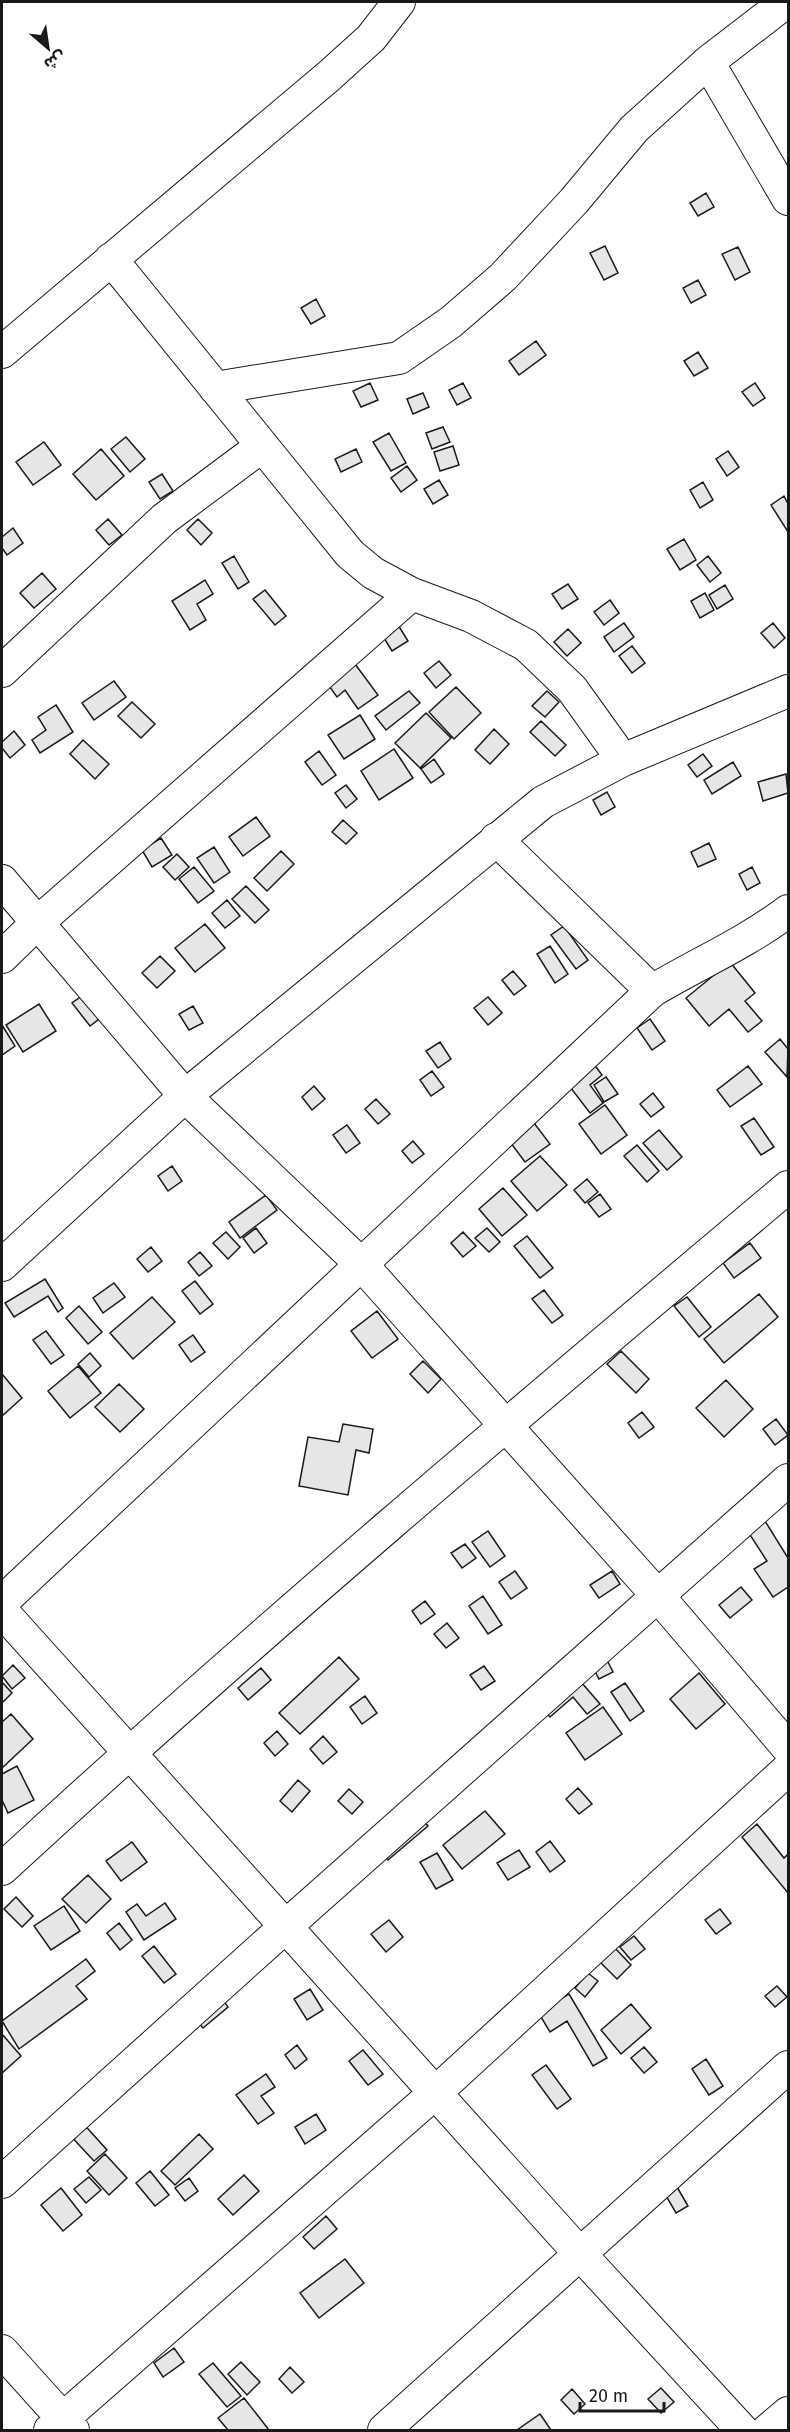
<svg xmlns="http://www.w3.org/2000/svg" width="790" height="2432" viewBox="0 0 790 2432" font-family="'Fira Sans','Noto Sans Arabic',sans-serif">
	<style>
		.building { fill: #e6e6e6; stroke: #1a1a1a; stroke-width: 1.5 }
		.lines { fill: none; stroke-linecap: round; stroke-linejoin: round }
		.minor-casing { stroke: #1a1a1a; stroke-width: 34 }
		.minor { stroke: #fff; stroke-width: 32 }
	</style>
	<rect width="100%" height="100%" fill="#fff"/>
	<path class="building" d="M706,193L714,207L698,216L690,203Z
		M605,246L618,273L604,280L590,253Z
		M738,247L750,272L735,280L722,254Z
		M698,280L706,295L691,303L683,288Z
		M316,299L325,316L311,324L301,308Z
		M536,341L546,355L519,375L509,361Z
		M698,352L708,368L694,376L684,361Z
		M370,383L378,400L361,407L353,391Z
		M463,383L471,398L457,405L449,390Z
		M755,383L765,398L753,406L742,392Z
		M423,393L429,407L413,414L407,399Z
		M443,427L450,442L432,449L426,433Z
		M389,433L406,463L391,471L373,442Z
		M126,437L145,459L130,472L111,449Z
		M44,442L61,465L33,485L16,462Z
		M453,446L459,465L440,471L434,452Z
		M101,449L124,476L96,500L73,474Z
		M356,449L362,462L341,472L335,459Z
		M728,451L739,467L727,476L716,459Z
		M407,466L417,480L401,492L391,478Z
		M162,474L173,491L160,499L149,482Z
		M439,480L448,495L433,504L424,489Z
		M703,482L713,500L700,508L690,490Z
		M784,496L788,504V532L771,505Z
		M108,519L122,535L109,545L96,530Z
		M198,519L212,533L201,545L187,530Z
		M13,528L23,543L7,555L2,548V537Z
		M684,539L696,560L680,570L667,549Z
		M234,556L249,582L238,589L222,563Z
		M708,556L721,573L710,582L697,565Z
		M42,573L56,589L34,608L20,593Z
		M205,580L213,594L197,604L206,620L190,630L172,601Z
		M568,584L578,599L562,609L552,594Z
		M725,585L733,599L717,609L709,595Z
		M265,590L286,616L275,625L253,599Z
		M705,593L714,610L700,618L691,601Z
		M610,600L619,613L604,625L594,612Z
		M395,620L408,641L392,651L379,630Z
		M624,623L634,637L614,652L604,637Z
		M773,623L785,638L774,648L761,633Z
		M568,629L581,643L567,656L554,642Z
		M632,646L645,663L632,673L619,656Z
		M439,661L451,675L436,688L424,673Z
		M355,664L378,695L358,709L345,690L337,697L327,683Z
		M114,681L126,697L94,720L82,703Z
		M456,687L481,713L454,739L429,712Z
		M409,691L420,703L386,730L375,716Z
		M547,691L559,702L545,717L532,706Z
		M132,702L155,724L141,738L118,716Z
		M56,705L73,732L40,753L32,740L46,730L38,717Z
		M426,713L451,738L420,768L395,743Z
		M360,715L375,739L344,759L328,735Z
		M541,721L566,745L555,756L530,732Z
		M494,729L509,744L490,764L475,750Z
		M14,731L25,745L10,758L2,748V742Z
		M83,740L109,764L95,779L70,754Z
		M394,749L413,778L379,800L361,771Z
		M319,751L336,775L322,785L305,762Z
		M703,754L712,766L697,777L688,765Z
		M434,759L444,774L431,783L421,769Z
		M733,762L741,776L712,794L704,780Z
		M786,774L788,793L763,801L758,782Z
		M346,785L357,799L346,808L335,793Z
		M607,792L615,807L601,815L593,800Z
		M256,817L270,836L243,856L229,837Z
		M343,820L357,833L346,844L332,832Z
		M161,838L172,855L152,867L142,850Z
		M709,843L716,859L698,867L691,852Z
		M214,847L230,872L214,883L197,858Z
		M281,851L294,864L267,891L254,878Z
		M177,854L189,867L175,880L163,867Z
		M194,867L214,891L198,903L179,879Z
		M752,867L760,883L747,890L739,874Z
		M246,886L269,910L255,923L232,899Z
		M227,900L240,916L225,928L212,913Z
		M205,924L225,948L195,972L175,948Z
		M564,926L588,960L576,969L551,935Z
		M550,946L568,974L555,983L537,954Z
		M160,956L175,971L157,988L142,973Z
		M730,962L755,993L745,1001L762,1021L748,1032L729,1009L709,1026L686,998Z
		M513,971L526,986L514,995L502,980Z
		M86,993L103,1016L90,1026L72,1003Z
		M488,997L502,1013L488,1025L474,1008Z
		M39,1004L56,1031L23,1052L6,1025Z
		M193,1006L203,1023L189,1030L179,1014Z
		M650,1019L665,1041L652,1050L637,1028Z
		M2,1025L15,1046L2,1055Z
		M780,1039L788,1049L787,1077L765,1052Z
		M440,1042L451,1059L438,1068L426,1051Z
		M593,1063L602,1075L590,1085L603,1103L590,1113L567,1083Z
		M748,1066L762,1084L730,1107L717,1090Z
		M432,1071L444,1087L431,1096L420,1080Z
		M606,1077L618,1094L604,1102L594,1085Z
		M314,1086L325,1099L312,1110L302,1097Z
		M653,1093L664,1107L651,1117L640,1104Z
		M376,1099L390,1114L378,1124L365,1109Z
		M605,1105L627,1135L601,1154L579,1124Z
		M528,1115L550,1144L525,1162L504,1134Z
		M754,1118L774,1147L761,1155L741,1126Z
		M347,1125L360,1143L346,1153L333,1135Z
		M659,1130L682,1157L667,1170L643,1143Z
		M413,1141L424,1154L412,1163L402,1151Z
		M637,1145L659,1171L647,1182L624,1156Z
		M540,1156L567,1185L537,1211L511,1181Z
		M172,1166L182,1181L168,1191L158,1176Z
		M587,1179L598,1192L585,1203L574,1190Z
		M503,1188L527,1215L502,1236L479,1209Z
		M600,1194L611,1209L599,1217L588,1203Z
		M266,1195L277,1210L240,1238L229,1222Z
		M256,1228L267,1243L254,1253L243,1238Z
		M487,1228L500,1242L489,1252L475,1238Z
		M226,1232L240,1247L228,1259L213,1243Z
		M463,1232L476,1246L463,1257L451,1243Z
		M527,1236L553,1268L540,1278L514,1246Z
		M750,1243L761,1258L734,1278L723,1263Z
		M151,1247L162,1261L148,1272L137,1259Z
		M200,1252L212,1266L199,1276L188,1262Z
		M45,1279L63,1308L58,1312L48,1296L14,1317L5,1303Z
		M195,1281L213,1304L200,1314L182,1291Z
		M114,1283L125,1297L103,1313L93,1298Z
		M544,1290L563,1315L552,1323L532,1299Z
		M759,1294L778,1317L724,1363L704,1339Z
		M152,1297L175,1322L133,1359L110,1333Z
		M687,1297L711,1327L699,1337L674,1306Z
		M79,1306L102,1332L88,1344L66,1318Z
		M377,1311L398,1339L372,1358L351,1331Z
		M46,1331L64,1355L51,1364L33,1340Z
		M193,1335L205,1352L191,1362L179,1345Z
		M621,1351L649,1379L636,1393L607,1364Z
		M90,1353L101,1366L89,1377L78,1364Z
		M423,1361L441,1379L428,1393L410,1374Z
		M78,1366L101,1393L70,1418L48,1391Z
		M2,1374L22,1398L2,1416Z
		M726,1380L753,1409L724,1437L696,1408Z
		M119,1384L144,1409L120,1432L95,1407Z
		M642,1412L654,1427L639,1438L628,1423Z
		M776,1419L788,1435L775,1445L763,1429Z
		M343,1424L373,1429L369,1453L356,1450L348,1495L299,1486L308,1437L339,1442Z
		M760,1513L788,1558V1587L773,1597L754,1569L767,1561L743,1524Z
		M488,1531L505,1556L490,1567L472,1542Z
		M465,1544L476,1558L462,1568L451,1553Z
		M515,1571L527,1588L511,1599L499,1582Z
		M612,1571L620,1584L599,1598L590,1585Z
		M741,1587L752,1600L730,1618L719,1605Z
		M483,1596L502,1625L488,1634L469,1606Z
		M425,1601L435,1614L421,1624L412,1611Z
		M447,1623L459,1638L446,1648L434,1634Z
		M605,1656L613,1672L599,1679L591,1664Z
		M339,1657L359,1679L300,1734L279,1713Z
		M13,1665L25,1678L12,1689L2,1676Z
		M484,1666L495,1681L481,1690L470,1675Z
		M261,1668L271,1680L248,1700L238,1688Z
		M699,1673L725,1704L696,1729L670,1699Z
		M575,1675L600,1704L587,1714L573,1697L550,1717L540,1706Z
		M2,1682L12,1693L2,1703Z
		M625,1683L644,1711L630,1721L611,1692Z
		M365,1696L377,1713L362,1724L350,1707Z
		M603,1707L622,1734L585,1760L566,1733Z
		M11,1714L33,1739L2,1768V1722Z
		M277,1731L288,1744L275,1756L264,1743Z
		M323,1736L337,1752L323,1764L310,1749Z
		M17,1766L34,1800L8,1813L2,1800V1774Z
		M298,1780L310,1791L292,1812L280,1801Z
		M578,1788L592,1804L579,1814L566,1799Z
		M349,1789L363,1802L352,1814L338,1801Z
		M485,1811L505,1834L462,1869L443,1845Z
		M416,1812L428,1826L388,1860L376,1846Z
		M757,1824L784,1858L788,1854V1893L742,1837Z
		M550,1841L565,1861L550,1872L536,1852Z
		M132,1842L147,1862L121,1881L106,1861Z
		M519,1850L530,1867L508,1880L497,1863Z
		M437,1853L453,1880L436,1889L420,1862Z
		M88,1875L111,1899L86,1923L62,1899Z
		M16,1897L33,1916L22,1927L4,1909Z
		M165,1903L176,1919L144,1940L126,1912L137,1904L146,1916Z
		M64,1906L80,1931L51,1950L34,1926Z
		M720,1909L731,1923L716,1934L705,1920Z
		M389,1920L403,1937L386,1952L371,1934Z
		M119,1923L132,1940L120,1950L107,1933Z
		M634,1936L645,1949L631,1960L620,1947Z
		M154,1946L176,1974L164,1983L142,1956Z
		M614,1947L631,1965L617,1979L600,1962Z
		M86,1959L95,1971L76,1986L87,1999L19,2049L2,2021Z
		M588,1973L598,1981L585,1997L575,1988Z
		M777,1986L787,1997L775,2007L765,1996Z
		M310,1989L323,2010L307,2020L294,1999Z
		M218,1993L228,2007L203,2028L192,2015Z
		M569,1994L607,2058L593,2066L567,2021L550,2032L538,2012Z
		M631,2004L651,2028L621,2054L601,2030Z
		M2,2034L21,2056L2,2073Z
		M297,2045L307,2059L295,2069L285,2055Z
		M644,2047L657,2062L644,2073L631,2058Z
		M363,2050L383,2074L368,2085L349,2061Z
		M706,2059L723,2086L709,2095L692,2069Z
		M546,2065L571,2099L557,2109L532,2075Z
		M266,2074L275,2087L261,2096L274,2113L258,2124L236,2095Z
		M316,2114L326,2130L305,2144L295,2127Z
		M80,2120L107,2150L94,2161L67,2132Z
		M199,2134L213,2149L175,2185L161,2171Z
		M105,2154L127,2178L109,2195L87,2171Z
		M150,2171L169,2195L155,2206L136,2183Z
		M244,2175L259,2191L233,2215L218,2199Z
		M89,2177L101,2190L86,2203L74,2189Z
		M189,2178L198,2191L185,2201L175,2188Z
		M677,2187L688,2206L676,2213L665,2194Z
		M61,2188L82,2215L63,2231L41,2205Z
		M326,2216L337,2229L314,2249L303,2237Z
		M345,2259L364,2283L319,2318L300,2293Z
		M174,2348L184,2362L163,2377L154,2363Z
		M241,2362L260,2382L247,2395L228,2374Z
		M213,2363L241,2396L227,2407L199,2374Z
		M290,2367L304,2382L292,2393L279,2379Z
		M661,2388L674,2402L661,2413L648,2399Z
		M572,2389L585,2404L574,2414L561,2400Z
		M244,2398L269,2430H228L218,2418Z
		M540,2414L551,2430H517Z"/>
	<g class="lines">
		<g class="minor-casing">
			<path id="minor" d="M708,62L788,199
				M111,259L350,554L373,573L412,594L471,616L526,645L572,689L623,760
				M2,352L329,76L371,38L399,2
				M215,388L399,358L451,322L503,277L574,201L634,129L708,62L786,2
				M2,671L164,519L262,446
				M496,839L652,991
				M2,881L185,1096L362,1265L658,1596L788,1748
				M2,957L36,924L412,594
				M2,1265L185,1096L543,802L623,760L788,691
				M2,1602L652,991C697,964 746,943 788,911
				M2,1611L581,2255L742,2430
				M2,1869C257,1634 523,1410 788,1187
				M2,2182L285,1927L788,1480
				M2,2351L73,2430
				M50,2430L435,2093L788,1769
				M384,2430L788,2067
				M768,2430L788,2413"/>
		</g>
		<use href="#minor" class="minor"/>
	</g>
	<rect width="790" height="2432" fill="none" stroke="#1a1a1a" stroke-width="6"/>
	<g transform="translate(48 48) rotate(151)" stroke="#ffffff" stroke-width="4.5" paint-order="stroke">
	<path d="M0-4.5L10 22L0 15L-10 22Z" fill="#1a1a1a"/>
	<text y="-9" font-size="16" font-weight="bold" text-anchor="middle" fill="#1a1a1a">ش</text>
	</g>
	<path d="M580 2402v9h84v-9" fill="none" stroke="#1a1a1a" stroke-width="3"/>
	<text x="589" y="2402" font-size="18" fill="#1a1a1a" stroke="#ffffff" stroke-width="4.5" paint-order="stroke">20 m</text>
</svg>
